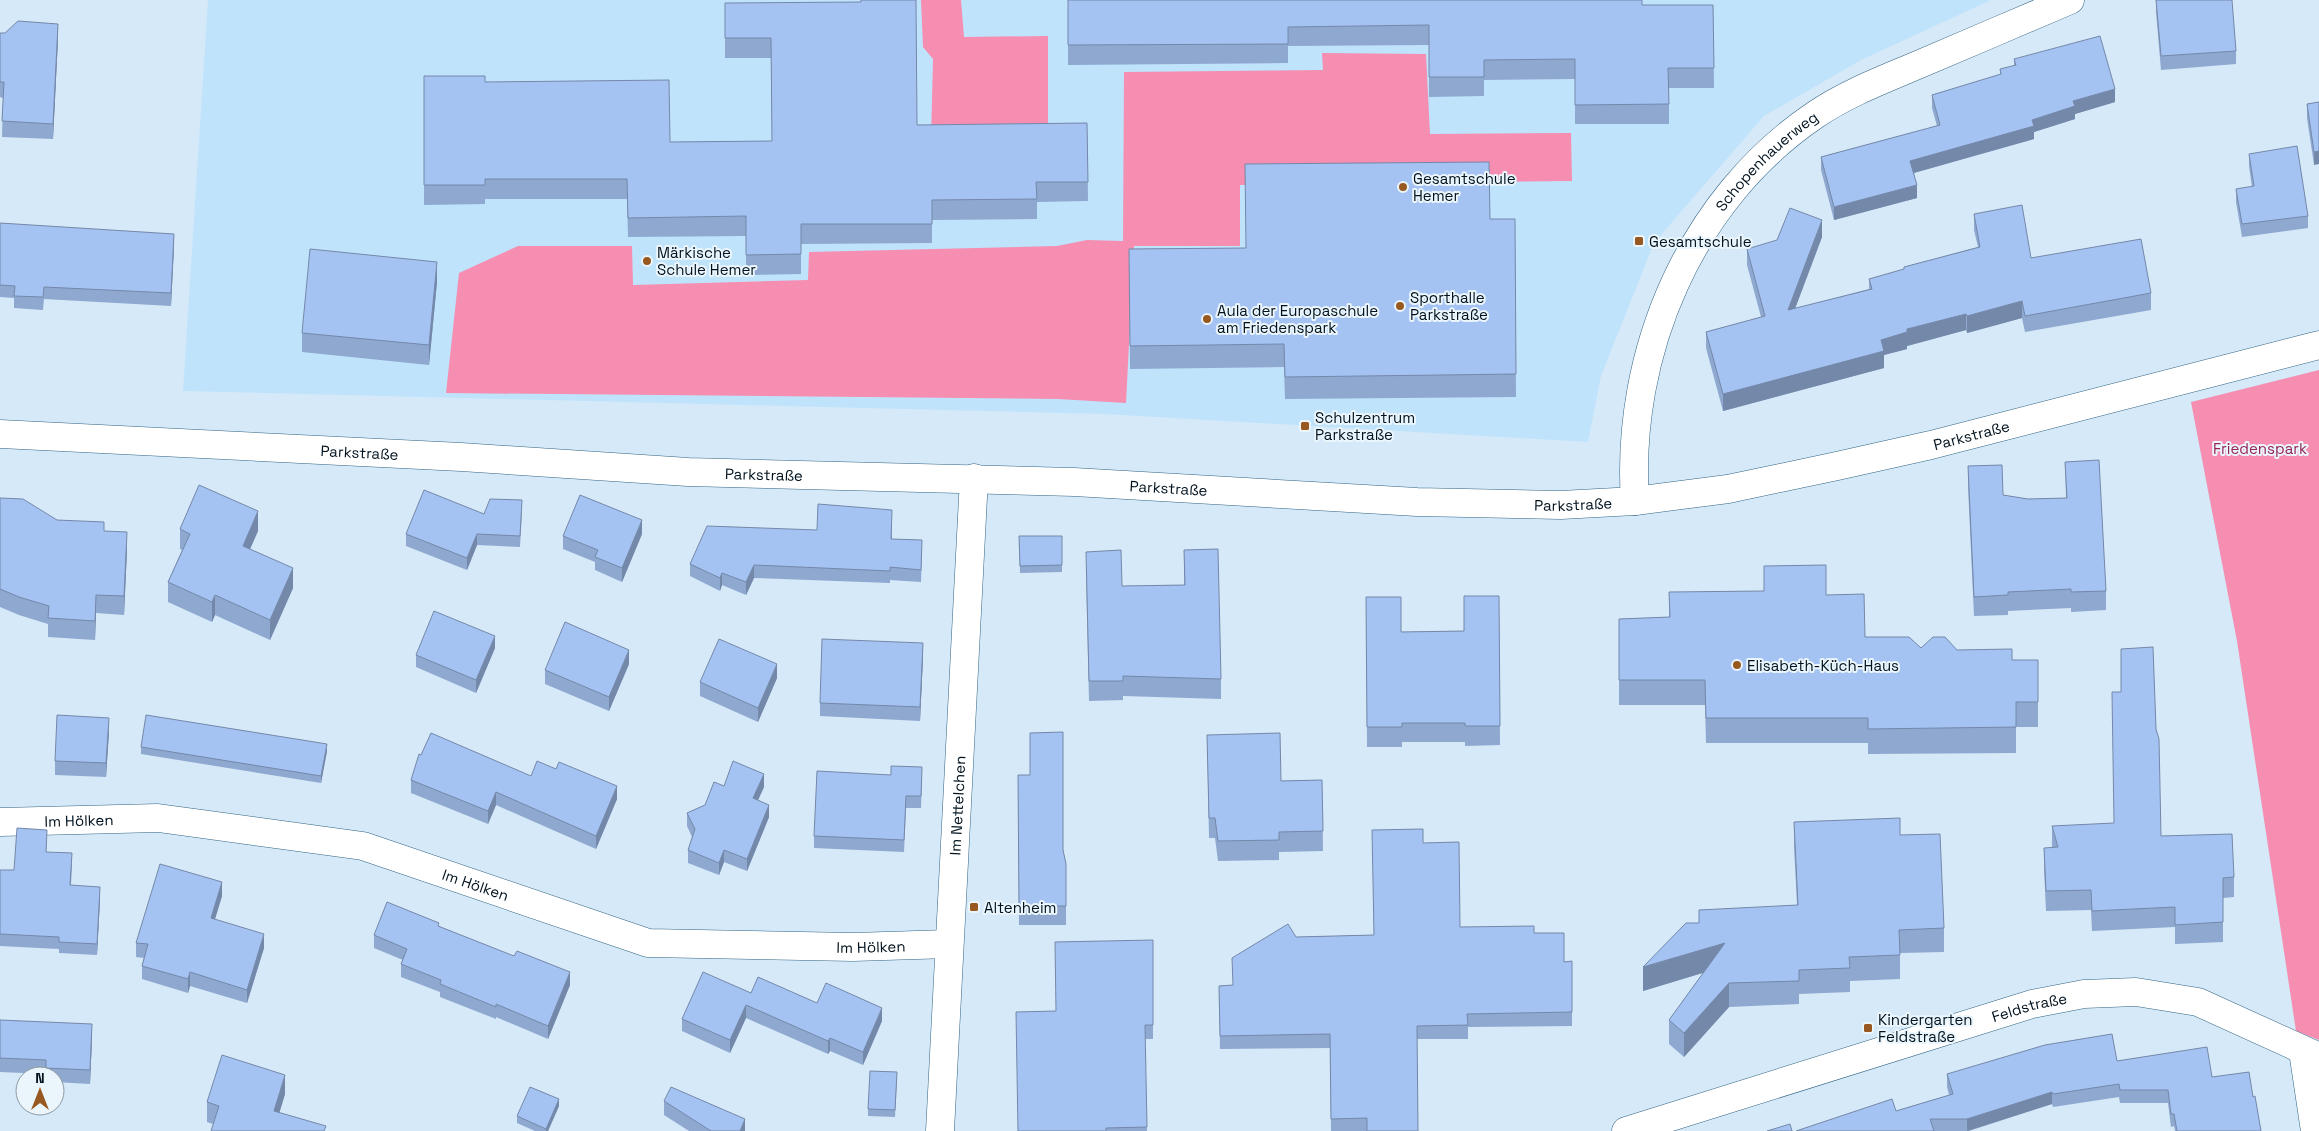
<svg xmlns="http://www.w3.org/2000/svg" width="2319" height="1131" viewBox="0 0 2319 1131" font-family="'Space Grotesk',sans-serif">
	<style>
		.built { fill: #c0e3fc }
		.green { fill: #f58eb1 }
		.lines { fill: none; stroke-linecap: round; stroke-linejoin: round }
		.minor-casing { stroke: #326483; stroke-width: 29 }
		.minor { stroke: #fff; stroke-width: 28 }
		.wall { fill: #8ea8d0 }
		.shaded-wall { fill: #7488a9 }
		.building { fill: #a5c3f2; stroke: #7488a9 }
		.poi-dot { fill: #97591f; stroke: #ebf5fc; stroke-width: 2 }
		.labels { text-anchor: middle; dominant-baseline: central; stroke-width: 4; stroke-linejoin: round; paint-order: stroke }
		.street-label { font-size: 15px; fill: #01121e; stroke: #ebf5fc }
		.poi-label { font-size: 15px; fill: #01121e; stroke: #ebf5fc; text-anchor: start }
		.park-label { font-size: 15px; fill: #942455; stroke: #ebf5fc }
	</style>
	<rect width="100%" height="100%" fill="#d5e9f8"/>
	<path class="built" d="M208,0H1989V1L1861,60L1764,116L1654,243L1601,376L1588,442L1104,414L183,391Z"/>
	<path class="green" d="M921,0H961L964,37L1048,36V138L931,139L933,59L923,47Z
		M1322,53L1426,54L1430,134L1571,133L1572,181L1240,185V246H1134L1126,403L1058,399L446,393L459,273L518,246H632L633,285L808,280L809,252L1057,246L1087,240L1123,241L1124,72L1323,70Z
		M2319,370V1040L2296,1031L2237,641L2191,402Z"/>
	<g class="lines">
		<g class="minor-casing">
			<g id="minor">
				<path id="s1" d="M0,434L461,457L688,472L1074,482L1417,502L1561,505L1635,501L1728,489L1837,466L1931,445L2319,345"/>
				<path id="s2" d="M1635,501C1625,352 1691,199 1815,115C1847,93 1885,79 1920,64C1970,43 2020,21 2070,0"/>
				<path id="s3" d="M0,822L158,818L363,846L648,943L853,947L949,944"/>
				<path d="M2303,1051L2315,1131"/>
				<path id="s4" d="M940,1131L974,478"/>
				<path id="s5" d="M1626,1131L2032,1004L2084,994L2136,992L2198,1002L2319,1057"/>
			</g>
		</g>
		<use href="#minor" class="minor"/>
	</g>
	<path class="wall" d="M1068,0L1642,5H1713L1714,88H1669V124H1575V79L1484,80V96L1429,97V45L1288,46V63L1068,65Z
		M2156,0L2236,51V64L2161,70L2156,12Z
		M725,3L917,125L1087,123L1088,201L1037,202V219L932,220V243L801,244V274L746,275V236L628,237L627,199H485V204L424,205V76L485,82L670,142L772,141L771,58H725Z
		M0,33L58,39L53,139L2,137L3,98L0,97Z
		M2014,59L2115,102L2075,114V119L2034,132V139L1914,173L1917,198L1834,220L1821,170V157L1937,126L1932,108V95L2000,75V69L2014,66Z
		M2319,102L2314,165L2307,118V104Z
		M2249,154L2308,216V228L2242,237L2236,202V189L2252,187L2249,166Z
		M1974,214L2031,258L2151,293V310L2025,332L2022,318L1967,333L1966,330L1907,346V349L1884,355V368L1723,411L1706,348V332L1761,317L1747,265V249L1822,237L1795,309L1869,289V279L1904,270V267L1978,247L1974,230Z
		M1490,219H1515L1516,397L1285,399L1284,367L1130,369L1129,249L1245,248Z
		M0,223L174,246L171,306L44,299L43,310L14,308V298L0,297Z
		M437,282L429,365L302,352V333Z
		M2065,462L2106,591V610L2071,612V608L2008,611V615L1974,616L1968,486V466L2003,495L2028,499L2066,498Z
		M0,498L57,520L104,531L127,550L124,615L96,613L95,640L48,637V624L19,615L0,607Z
		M522,512L520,547L477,545L467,570L406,546V534L484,514Z
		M892,523V539L922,553L921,582L890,580V583L754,578L746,595L722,585L720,591L690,576V564L817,530Z
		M180,529L258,531L250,549L293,588L270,640L215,615L212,622L168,602V582L182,550L180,549Z
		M642,534L622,582L595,570V562L563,549V536Z
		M1019,536H1062V572L1020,573Z
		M1184,550L1221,679V699L1123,696V700L1089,701L1086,571L1122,586L1184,585Z
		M1669,592L1826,595L1865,637L1921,648L1957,650L2012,660H2038V727H2016V753L1868,754V743H1706L1705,705H1619V619L1669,617Z
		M1499,596L1500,745L1465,746V742H1402V747H1367L1366,597L1401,632L1464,631Z
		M495,648L476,693L416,667V655Z
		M923,657L920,721L820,716V703Z
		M629,664L609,711L545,684V670Z
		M777,678L758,722L700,696V682Z
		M109,732L106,777L55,775V761Z
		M1207,735L1281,781L1322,780L1323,851L1279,852V860L1218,861L1215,838H1209Z
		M141,747L327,751L321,783L141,754Z
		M1018,775L1063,850L1066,864V925H1019Z
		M531,776L617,799L596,849L496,805L488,824L411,793V780Z
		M922,779L921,808H906L904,852L814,848V836Z
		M724,786L764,787L758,800L769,817L747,871L724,862L719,875L688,863V850L692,837L687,826V813L705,805Z
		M1794,822L1900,835L1944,928V952L1900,953V979L1850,981V992L1799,994V1004L1729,1007L1684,1057L1669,1044V1020L1703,973L1643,991L1699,923L1797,905L1794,846Z
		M2052,826L2161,836L2234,877V897L2223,898V942L2175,944V927L2092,931L2091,910L2046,911L2044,868V848H2052Z
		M47,841L46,852L72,865L71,885L100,899L97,955L59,953V949L0,946V870H14Z
		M1423,843L1460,927L1534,933L1564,962L1572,961V1026L1468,1027V1039H1417L1418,1131H1331L1330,1048L1220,1049L1219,986L1233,985L1296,937L1374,935Z
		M222,896L215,919L264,948L247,1003L190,986L188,993L142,979V966L144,958L136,957V943Z
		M439,926L570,985L548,1039L496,1017V1019L440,997V992L401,977V964L403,960L374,948V935Z
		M1153,940V1039H1145L1147,1131H1018L1056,1011Z
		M751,993L817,1003L882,1021L863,1065L830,1051L828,1054L746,1018L730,1053L682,1031V1019Z
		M0,1020L92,1038L90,1084L55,1082V1076H46V1074L0,1072Z
		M2117,1061L2212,1077L2253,1097L2261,1131H2175L2174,1126L2171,1127L2168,1103H2120L2119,1097L2053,1107L2052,1104L1969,1131H1796L1896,1111L1949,1095L1947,1087V1074Z
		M897,1079L895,1117L868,1116V1109Z
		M285,1094L279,1113L326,1131L213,1124L207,1122V1102Z
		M664,1101L745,1131H689L664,1115Z
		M559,1106L548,1131H535L517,1123V1116Z"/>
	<path class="shaded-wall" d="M58,24V39L53,139V124Z
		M2115,89V102L2075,114V119L2034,132V139L1910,174V161L2032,120L2073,101Z
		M2319,151V164L2314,165V152Z
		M1917,185V198L1834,220V207Z
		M1822,220V237L1788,327V310Z
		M174,234V246L171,306V293Z
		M437,262V282L429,365V345Z
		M2022,301V318L1967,333V316Z
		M1966,314V330L1907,346V349L1884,355V368L1723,411V394L1907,329Z
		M258,511V531L243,565V546Z
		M642,520V534L622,582V568Z
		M127,532V550L124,615V596Z
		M477,534V545L467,570V558Z
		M754,565V578L746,595V582Z
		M293,568V588L270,640V620Z
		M722,573V585L720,591V578Z
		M96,595V613L95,640V621Z
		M215,595V615L212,622V602Z
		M495,636V648L476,693V680Z
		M923,643V657L920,721V707Z
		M629,650V664L609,711V697Z
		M777,664V678L758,722V708Z
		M109,718V732L106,777V763Z
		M327,744V751L321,783V776Z
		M764,774V787L753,811V798Z
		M617,786V799L596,849V836Z
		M496,792V805L488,824V811Z
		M769,805V817L747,871V859Z
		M724,850V862L719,875V863Z
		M222,882V896L211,932V918Z
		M100,887V899L97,955V944Z
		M264,934V948L247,1003V990Z
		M1725,943V966L1643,991V967Z
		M190,972V986L188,993V979Z
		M570,972V985L548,1039V1026Z
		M1729,983V1007L1684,1057V1033Z
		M746,1005V1018L730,1053V1040Z
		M882,1008V1021L863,1065V1052Z
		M92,1024V1038L90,1084V1070Z
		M830,1038V1051L828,1054V1041Z
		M285,1075V1094L274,1131V1111Z
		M2052,1092V1104L1967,1131V1119Z
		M559,1099V1106L548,1131H546V1129Z
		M745,1119V1131H740Z"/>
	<path class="building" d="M861,0H916L917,125L1087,123L1088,182H1036L1037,199L932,200V224H801V254L746,255V216L628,218L627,179H485V185H424V76H485V82L669,80L670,142L772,141L771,38H725V3L861,2Z
		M1068,0H1642V5H1713L1714,68H1668L1669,104L1575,105V59L1484,60V77H1429V25L1288,27V44L1068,45Z
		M2156,0H2232L2236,51L2161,56Z
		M18,21L58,24L53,124L2,121L4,82H0V33H5Z
		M2100,36L2115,89L2073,101L2075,106L2032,120L2034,126L1910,161L1917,185L1834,207L1821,157L1940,125L1932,95L2001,74L2000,69L2016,65L2014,59Z
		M2319,102V151L2314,152L2307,104Z
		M2297,146L2308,216L2242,224L2236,189L2254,186L2249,154Z
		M1489,162L1490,219H1515L1516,374L1285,377L1284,344L1130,346L1129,249L1246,248L1245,164Z
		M2022,205L2031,258L2141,239L2151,293L2025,316L2022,301L1967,316L1966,314L1907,329V332L1881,340L1884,351L1723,394L1706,332L1765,316L1747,249L1777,240L1790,208L1822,220L1788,310L1872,289L1869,279L1904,269V267L1980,247L1974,214Z
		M0,223L174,234L171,293L44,287L43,297L14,296L15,286L0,285Z
		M310,249L437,262L429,345L302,333Z
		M2099,460L2106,591L2071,592V589L2008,592V595L1974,597L1968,466L2002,465L2003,495L2028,499L2067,498L2065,462Z
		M199,485L258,511L243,546L293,568L270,620L215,595L212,602L168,582L190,534L180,529Z
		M424,490L484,514L490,499L522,500L520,536L477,534L467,558L406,534Z
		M580,495L642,520L622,568L595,557L598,550L563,536Z
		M0,498L23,499L57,520L104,522V531L127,532L124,596L96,595L95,621L48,618L49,606L19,597L0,589Z
		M818,504L892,510L891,539L922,540L921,570L890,567V571L754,565L746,582L722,573L720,578L690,564L707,526L817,530Z
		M1019,536H1062V565L1020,566Z
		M1218,549L1221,679L1123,676V681H1089L1086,552L1121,550L1122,586L1185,585L1184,550Z
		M1826,565V595L1864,594L1865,637H1909L1921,648L1933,637H1945L1957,650L2012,649V660H2038V702H2016V727L1868,729V718H1706L1705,680H1619V619L1670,617L1669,592L1764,591V566Z
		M1464,596H1499L1500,726H1465V723H1402V727H1367L1366,597H1401V632L1464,631Z
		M434,611L495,636L476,680L416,655Z
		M565,622L629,650L609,697L545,670Z
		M719,639L777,664L758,708L700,682Z
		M822,639L923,643L920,707L820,703Z
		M2153,647L2156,729L2159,739L2161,836L2232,834L2234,877L2223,878V922L2175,925V907L2092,911L2091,890L2046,891L2044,848L2058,847L2052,826L2114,823L2112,692H2121V649Z
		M57,715L109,718L106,763L55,761Z
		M146,715L327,744L321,776L141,747Z
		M1063,732V850L1066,864V906H1019L1018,775H1030V733Z
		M431,733L531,776L537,761L556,769L559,762L617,786L596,836L496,792L488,811L411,780L419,754L421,755Z
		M1280,733L1281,781L1322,780L1323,831L1279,832V840L1218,841L1215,818H1209L1207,735Z
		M733,761L764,774L753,798L769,805L747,859L724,850L719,863L688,850L695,829L687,813L705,805L714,782L724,786Z
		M891,766L922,767L921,796H906L904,840L814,836L817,771L891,775Z
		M1900,818V835L1940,834L1944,928L1899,930L1900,955L1849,957L1850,968L1799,970V981L1729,983L1684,1033L1669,1020L1725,943L1643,967L1686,923H1699V910L1798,905L1794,822Z
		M17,828L47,830L46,852L72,853L70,885L100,887L97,944L59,942V937L0,934V870H14Z
		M1423,829V843L1459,842L1460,927L1534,926V933H1564V962L1572,961V1012L1467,1014L1468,1025L1417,1026L1418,1131H1367V1118L1331,1119L1330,1034L1220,1036L1219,986L1233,985L1232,958L1288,924L1296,937L1374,935L1372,830Z
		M160,864L222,882L211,918L264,934L247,990L190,972L188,979L142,966L148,944L136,943Z
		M387,902L439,923L438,926L514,956L517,951L570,972L548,1026L496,1004V1007L440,984L441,980L401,964L407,949L374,935Z
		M1153,940V1025H1145L1147,1127L1106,1128V1131H1018L1016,1012L1056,1011L1055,942Z
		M703,972L751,993L758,977L817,1003L826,983L882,1008L863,1052L830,1038L828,1041L746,1005L730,1040L682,1019Z
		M0,1020L92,1024L90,1070L46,1068V1060L0,1058Z
		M2112,1034L2117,1061L2207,1047L2212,1077L2249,1072L2253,1097L2255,1096L2261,1131H2177L2174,1114H2171L2168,1090H2120L2119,1084L2053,1094L2052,1092L1967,1119H1930L1934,1131H1796L1892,1099L1896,1111L1953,1094L1947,1074L2045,1045Z
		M222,1055L285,1075L274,1111L326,1126L324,1131H211L219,1106L207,1102Z
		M870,1071L897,1072L895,1110L868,1109Z
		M530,1087L559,1099L546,1129L517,1116Z
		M671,1087L745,1119L740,1131H711L664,1101Z
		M1790,1124L1792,1131H1767Z"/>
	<g class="poi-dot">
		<circle cx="1403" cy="187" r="5"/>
		<rect x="1634" y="236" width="10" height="10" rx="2.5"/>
		<circle cx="647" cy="261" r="5"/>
		<circle cx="1400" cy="306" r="5"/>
		<circle cx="1207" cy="319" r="5"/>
		<rect x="1300" y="421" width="10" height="10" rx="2.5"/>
		<circle cx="1737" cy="665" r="5"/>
		<rect x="969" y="902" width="10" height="10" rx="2.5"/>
		<rect x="1863" y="1023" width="10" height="10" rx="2.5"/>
	</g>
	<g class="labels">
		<g class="street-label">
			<text stroke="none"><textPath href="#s2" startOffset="378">Schopenhauerweg</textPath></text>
			<text stroke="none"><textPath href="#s1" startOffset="1980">Parkstraße</textPath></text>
			<text stroke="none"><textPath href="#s1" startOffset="360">Parkstraße</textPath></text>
			<text stroke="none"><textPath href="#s1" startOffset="765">Parkstraße</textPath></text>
			<text stroke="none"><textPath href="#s1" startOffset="1170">Parkstraße</textPath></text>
			<text stroke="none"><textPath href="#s1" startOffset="1575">Parkstraße</textPath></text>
			<text stroke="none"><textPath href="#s4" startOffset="326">Im Nettelchen</textPath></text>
			<text stroke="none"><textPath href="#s3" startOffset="79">Im Hölken</textPath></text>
			<text stroke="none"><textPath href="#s3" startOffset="484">Im Hölken</textPath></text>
			<text stroke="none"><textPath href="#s3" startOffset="889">Im Hölken</textPath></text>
			<text stroke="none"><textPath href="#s5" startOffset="422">Feldstraße</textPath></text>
		</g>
		<g class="poi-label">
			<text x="1413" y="178">Gesamtschule<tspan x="1413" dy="17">Hemer</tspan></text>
			<text x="1649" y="241">Gesamtschule</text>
			<text x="657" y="252">Märkische<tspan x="657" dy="17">Schule Hemer</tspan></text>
			<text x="1410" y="297">Sporthalle<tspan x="1410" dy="17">Parkstraße</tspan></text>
			<text x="1217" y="310">Aula der Europaschule<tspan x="1217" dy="17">am Friedenspark</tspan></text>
			<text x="1315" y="417">Schulzentrum<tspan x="1315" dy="17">Parkstraße</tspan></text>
			<text x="1747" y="665">Elisabeth-Küch-Haus</text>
			<text x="984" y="907">Altenheim</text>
			<text x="1878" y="1019">Kindergarten<tspan x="1878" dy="17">Feldstraße</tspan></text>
		</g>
		<g class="park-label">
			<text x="2260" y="448">Friedenspark</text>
		</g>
	</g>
	<g transform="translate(40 1091)"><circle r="24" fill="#ebf5fc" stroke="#8d9aa3"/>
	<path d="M0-4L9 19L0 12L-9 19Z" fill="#97591f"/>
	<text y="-8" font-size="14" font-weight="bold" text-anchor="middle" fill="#01121e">N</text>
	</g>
</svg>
